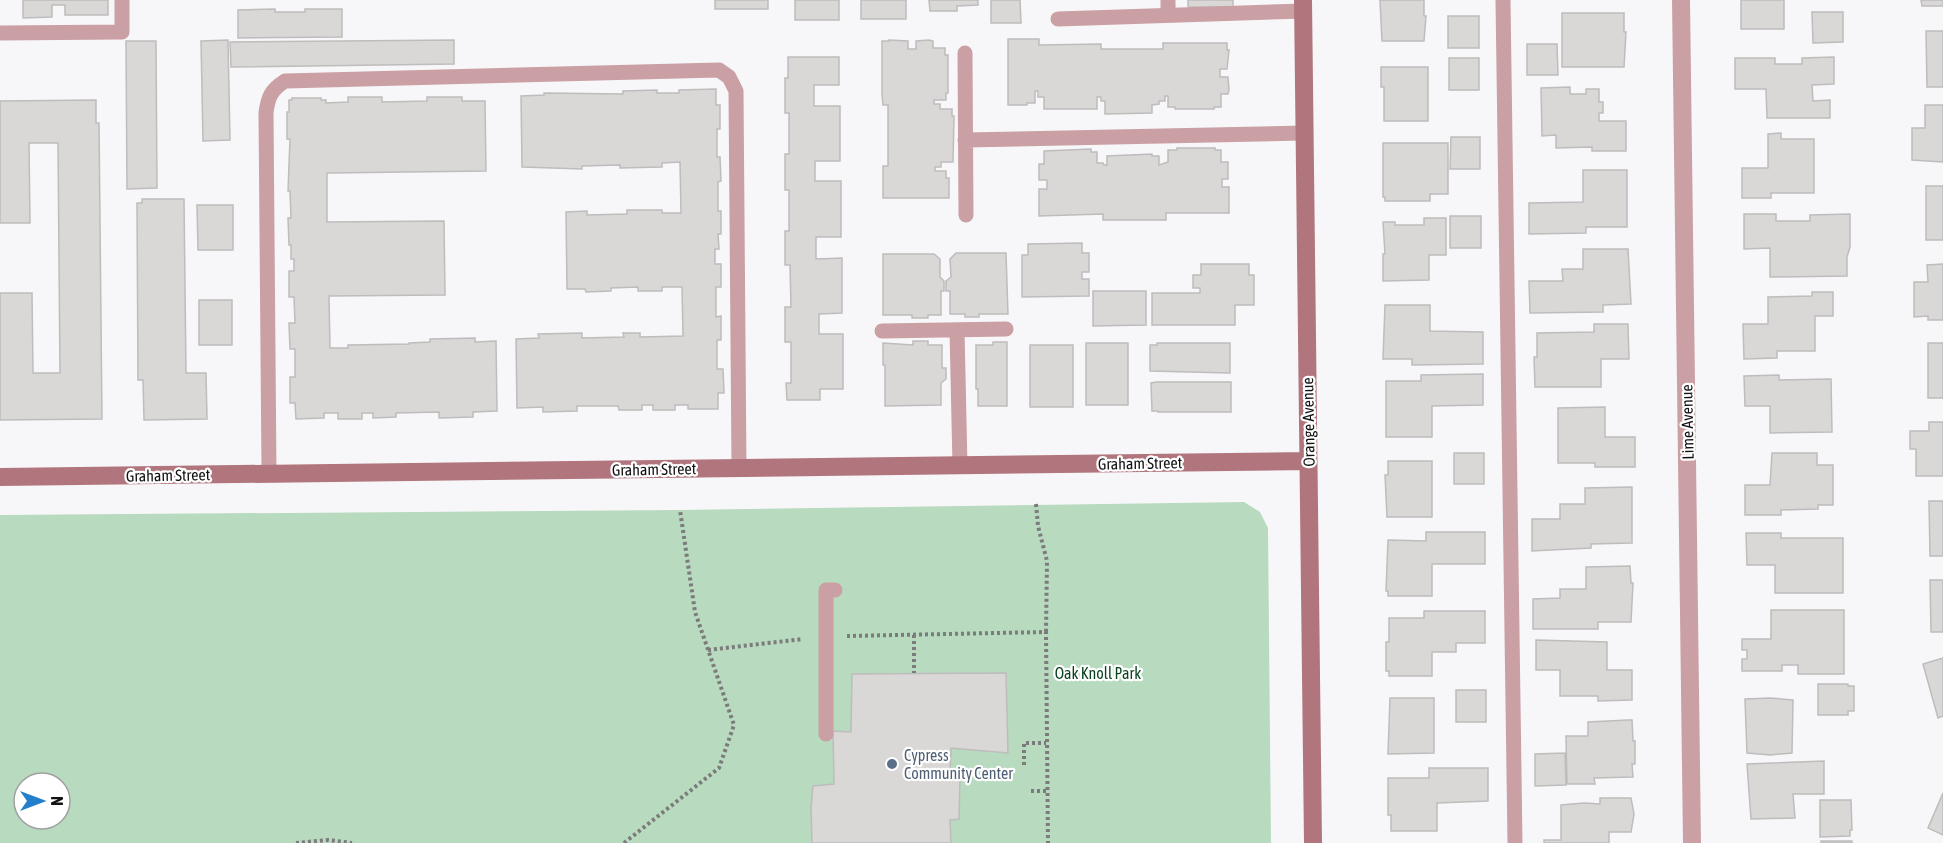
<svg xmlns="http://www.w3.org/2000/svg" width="1943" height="843" viewBox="0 0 1943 843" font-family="'Asap Condensed',sans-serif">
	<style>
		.green { fill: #b8dabf; fill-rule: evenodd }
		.building { fill: #dad8d7; stroke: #bebcbc; stroke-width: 1.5 }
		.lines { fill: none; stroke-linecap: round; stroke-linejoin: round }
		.path { stroke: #7b7b7b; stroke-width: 4; stroke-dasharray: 3 3; stroke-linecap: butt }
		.lane { stroke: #caa0a5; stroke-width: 15 }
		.street { stroke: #caa0a5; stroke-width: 18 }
		.secondary { stroke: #b1757d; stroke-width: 18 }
		.service-dot { fill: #5c6f8a; stroke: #fff; stroke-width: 2 }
		.labels { text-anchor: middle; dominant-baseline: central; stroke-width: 4.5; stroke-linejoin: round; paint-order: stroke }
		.street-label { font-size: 16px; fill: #121212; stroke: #fff }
		.park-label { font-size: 16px; fill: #0b4321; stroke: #fff }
		.service-label { font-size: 16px; fill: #4e5e75; stroke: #fff; text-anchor: start }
	</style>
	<rect width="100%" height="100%" fill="#f7f7f9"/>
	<path class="green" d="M1244,502L1260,512L1268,528L1271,843H0V515L680,510ZM24,783H60V819H24Z"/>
	<path class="building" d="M23,0H108V15H65V5H52V17L23,18Z
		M715,0H768V9H715Z
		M795,0H839V20H795Z
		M861,0H906V19H861Z
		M929,0H978V5L957,6V11H930Z
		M991,0H1020L1021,23H991Z
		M1188,0H1233V7H1188Z
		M1380,0H1424V16H1426L1424,41H1382Z
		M1741,0H1784V29H1741Z
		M1921,0H1943V6H1922Z
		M275,9V12H305V9H342V37L238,38V10Z
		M1812,12H1843V42L1813,43Z
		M1562,13H1624V32H1626L1624,67H1562Z
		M1448,16H1479V48H1448Z
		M1926,31H1943V87H1927Z
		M1008,39H1039V45L1101,44V49H1163V43H1227V50H1229L1227,69H1220V77H1228L1229,90L1228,94H1221V107H1214V109H1175V107H1168V96H1165V101H1159V104L1152,105V113L1105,114V101H1101V97H1097V109H1044V97H1038V91H1035V103H1027V105H1008Z
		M228,40L230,140L203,141L201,41Z
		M454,40V64L231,67L230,42Z
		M889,40L908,41V49H916V41L929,40L933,41V48H945V55H948V93H946V100H934V104H940V109H952V116H954L953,162H941V167H935V171H946V178H949V198H883V166H888V105H883L882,94V41H889Z
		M126,41H156L157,188L127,189Z
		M1527,44H1557L1558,75H1527Z
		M788,57H839V85H814V106H840V161H815V181H841V237H816V259L842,258V313L819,314V334H843V389H820V400H787L786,383H791V342H785V307H791L790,265H785V231H789V190H785V154H789V113H785V78H788Z
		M1834,57V84L1812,85L1813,101L1830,100V118H1767L1766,89H1735V58H1775V64H1802V58Z
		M1449,58H1479V90H1449Z
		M1381,67H1428V121H1384V87H1381Z
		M1570,87V94H1586V89H1599V102H1603V113H1599V121H1626V151H1592V147L1556,148V135L1542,136L1541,88Z
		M716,89V105H720V129H717V157H720L721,181L718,182V211H721V234H718L719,249H715V264H721V287H716V317L721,316V340H717V369H723L724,393H718V409H688V405H675V410H653V405H642V410H619L618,406H577V411L543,412V407L517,408L516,339L539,338L538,334L582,333V338L624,337L623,333H640V337L683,336L682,287H662V291H638V287L611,288V291L586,292L585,289H567L566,212L587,211V215L627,214V210H662V213H681L680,162L662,163V167L620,168V165L582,166V169L522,167L521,96L544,95V93L623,94V91L657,90V93H679V90Z
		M348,97H382V102L427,101V97H462V101H485L486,171L327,173V222L444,221L445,295L329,296L330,348H348V345L409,344V343L430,342V339L475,338V342L496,341L497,411L473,412V417L439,418V412L396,413V417L373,418V413H362V419H338V413H324V418L296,419L295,403H290V377H295V349H290L289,323H295L294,297H289V271H294V259H291V245H289L288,218H291L290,191H288L290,139H287V112H289V100H292V98H321V100H326V103L348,102Z
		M96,100V123H99L102,419L0,420V293H32L33,373H60L58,143H29L30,223H0V101Z
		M1925,105H1943V162L1912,160V128H1925Z
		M1781,133V139H1814V193H1771V198H1742V168H1768V134Z
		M1451,137H1480V169H1450Z
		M1383,143H1448V194H1430V201H1385V197H1383Z
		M1177,148H1215V150H1221V162H1228V179H1222V187H1229V213H1166V220H1103V214L1039,216V189H1047V180H1039V164H1044V151L1091,149V152H1097V163H1103L1104,165H1107V156L1152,154V156H1159V165L1168,162V150H1177Z
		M1583,170H1627V227H1586V233L1529,234V203L1583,202Z
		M1926,186H1943V240H1926Z
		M142,199H184L186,373H206L207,419L144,420L143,380H138L137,203H142Z
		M197,205H233V250H198Z
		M1744,214H1776V221H1810V215L1850,214V247L1847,257V276L1770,277V248L1744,249Z
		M1450,216H1481V248H1450Z
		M1424,218H1446V255H1429V280L1383,281V254H1385L1383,222H1395V225H1424Z
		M1082,243V253H1089V272H1082V279H1089V296L1022,297V255H1028V244Z
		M1583,249H1628L1631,304L1603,305V312L1530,313L1529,281H1563L1562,269H1583Z
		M956,253H1006L1008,314H979V317H965V314H950V291H946V281L951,277L950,259Z
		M883,254H934L940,259V277L944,281V291H941V315H928V318H912V315H883Z
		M1201,264H1249V275H1254V305H1235V325H1152V293H1200V288H1193V275H1201Z
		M1943,264V320H1928V316L1914,317V282H1928L1927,265Z
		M1093,291H1146V325L1093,326Z
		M1812,292H1833V316H1815V351H1777V358L1744,359L1743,324H1768V297L1812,296Z
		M199,300H232V345H199Z
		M1385,305H1430V331L1483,332V364L1412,365V359H1383Z
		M1594,324H1628L1629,359H1601V387H1535L1534,357H1537V333L1594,332Z
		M913,341H928V345H942V368H946V379L941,383V405L885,406V365H883V343L913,345Z
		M993,342H1007V406H978V389H976V345H993Z
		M1086,343H1128V405H1086Z
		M1157,343H1230V373L1150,371V345H1157Z
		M1928,343H1943V398H1928Z
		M1030,345H1073V407H1030Z
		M1483,374V405L1432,406V437H1386V381H1421V375Z
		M1779,375V380L1831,379L1832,432L1770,433V406H1745L1744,376Z
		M1157,382H1231V412H1158V411H1152L1151,383Z
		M1605,407V437H1635V467H1595V463H1558V408Z
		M1929,422H1943V476H1916V449H1910V431H1929Z
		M1454,453H1484V484H1454Z
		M1772,453H1817V465H1833V505H1818V509L1781,510V515H1745V485H1770Z
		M1388,461H1432V517H1387L1385,475H1388Z
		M1632,487V543L1591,544V548L1532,551V519H1560V504H1585V488Z
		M1929,501H1943V556H1930Z
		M1426,532H1485V564H1432V596H1388V591H1386L1388,540L1426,541Z
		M1746,533H1781V538H1843V593H1775V565H1747Z
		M1630,566L1631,583H1633L1631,622H1598V629H1533V599L1560,598V589H1586V567Z
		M1930,580H1943V632H1931Z
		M1771,610H1844V674H1798V665H1782V671H1742V659H1747V650H1742V639H1771Z
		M1424,611H1485V643H1456V652H1432V676H1389V671H1386V642H1389V618H1424Z
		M1536,640L1607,642V670H1632V700L1598,701V696H1560V670H1536Z
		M1943,658V716L1938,718L1923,664Z
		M1006,673L1008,753L951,748L950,775L960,776L959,819L950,820L951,843H812L811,808L813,786L834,784L833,731L851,732L852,674Z
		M1818,684H1848V686H1854V711H1848V715H1818Z
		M1456,690H1486V722H1456Z
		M1390,698H1434V753L1388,754Z
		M1770,698L1793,700L1792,753L1770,755L1747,753L1745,699Z
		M1628,720H1632L1633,741H1635V764H1632L1633,777L1594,778L1595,784H1567L1566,736H1588V722Z
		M1565,753L1566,785L1535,786V754Z
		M1824,761V794H1793L1795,818L1751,819L1747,764Z
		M1429,768H1488V801L1437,803V831H1391V815H1388V778H1429Z
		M1943,793V835L1928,828Z
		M1600,798H1631L1634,814L1631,832H1609V843H1544V840H1561V805L1584,803L1600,804Z
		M1820,800H1851L1852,830H1850V836L1820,837Z
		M1821,841H1852V843H1821Z"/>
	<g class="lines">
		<path class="path" d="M1036,504L1038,526L1047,561L1046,632
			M914,635V673
			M847,636L1046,632L1048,843
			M708,650L803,639
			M1024,765V743H1046
			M1031,791H1046
			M296,843L328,840L352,843
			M624,843L719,768L734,725L695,612L680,510"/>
		<path class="lane" d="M1168,0V15
			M1503,0L1515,843
			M1058,19L1304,11
			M0,33L122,32V0
			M965,53L966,215
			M965,140L1304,133
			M957,330L960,466
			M882,331L1006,329
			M269,473L266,113C268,97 271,90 285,81L719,70L729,77L736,91L739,468
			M826,734V590H835"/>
		<path class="street" d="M1681,0L1692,843"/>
		<path class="secondary" d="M1303,0L1313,843
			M0,477L1308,461"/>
	</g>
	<circle class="service-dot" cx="892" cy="764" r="6"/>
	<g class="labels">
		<g class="street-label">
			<text transform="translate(1308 422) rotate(-91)">Orange Avenue</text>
			<text transform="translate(1687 422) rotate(-91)">Lime Avenue</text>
			<text transform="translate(1140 463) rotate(-1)">Graham Street</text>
			<text transform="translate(654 469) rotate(-1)">Graham Street</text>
			<text transform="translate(168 475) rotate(-1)">Graham Street</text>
		</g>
		<g class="park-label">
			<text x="1098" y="673">Oak Knoll Park</text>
		</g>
		<g class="service-label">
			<text x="904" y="755">Cypress<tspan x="904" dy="18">Community Center</tspan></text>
		</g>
	</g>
	<g transform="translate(42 801) rotate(90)"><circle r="28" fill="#ffffff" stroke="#a0a0a0" stroke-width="1.5"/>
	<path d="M0-4.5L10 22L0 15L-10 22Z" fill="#237fcb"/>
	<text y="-9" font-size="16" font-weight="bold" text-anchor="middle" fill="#121212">N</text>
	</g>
</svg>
